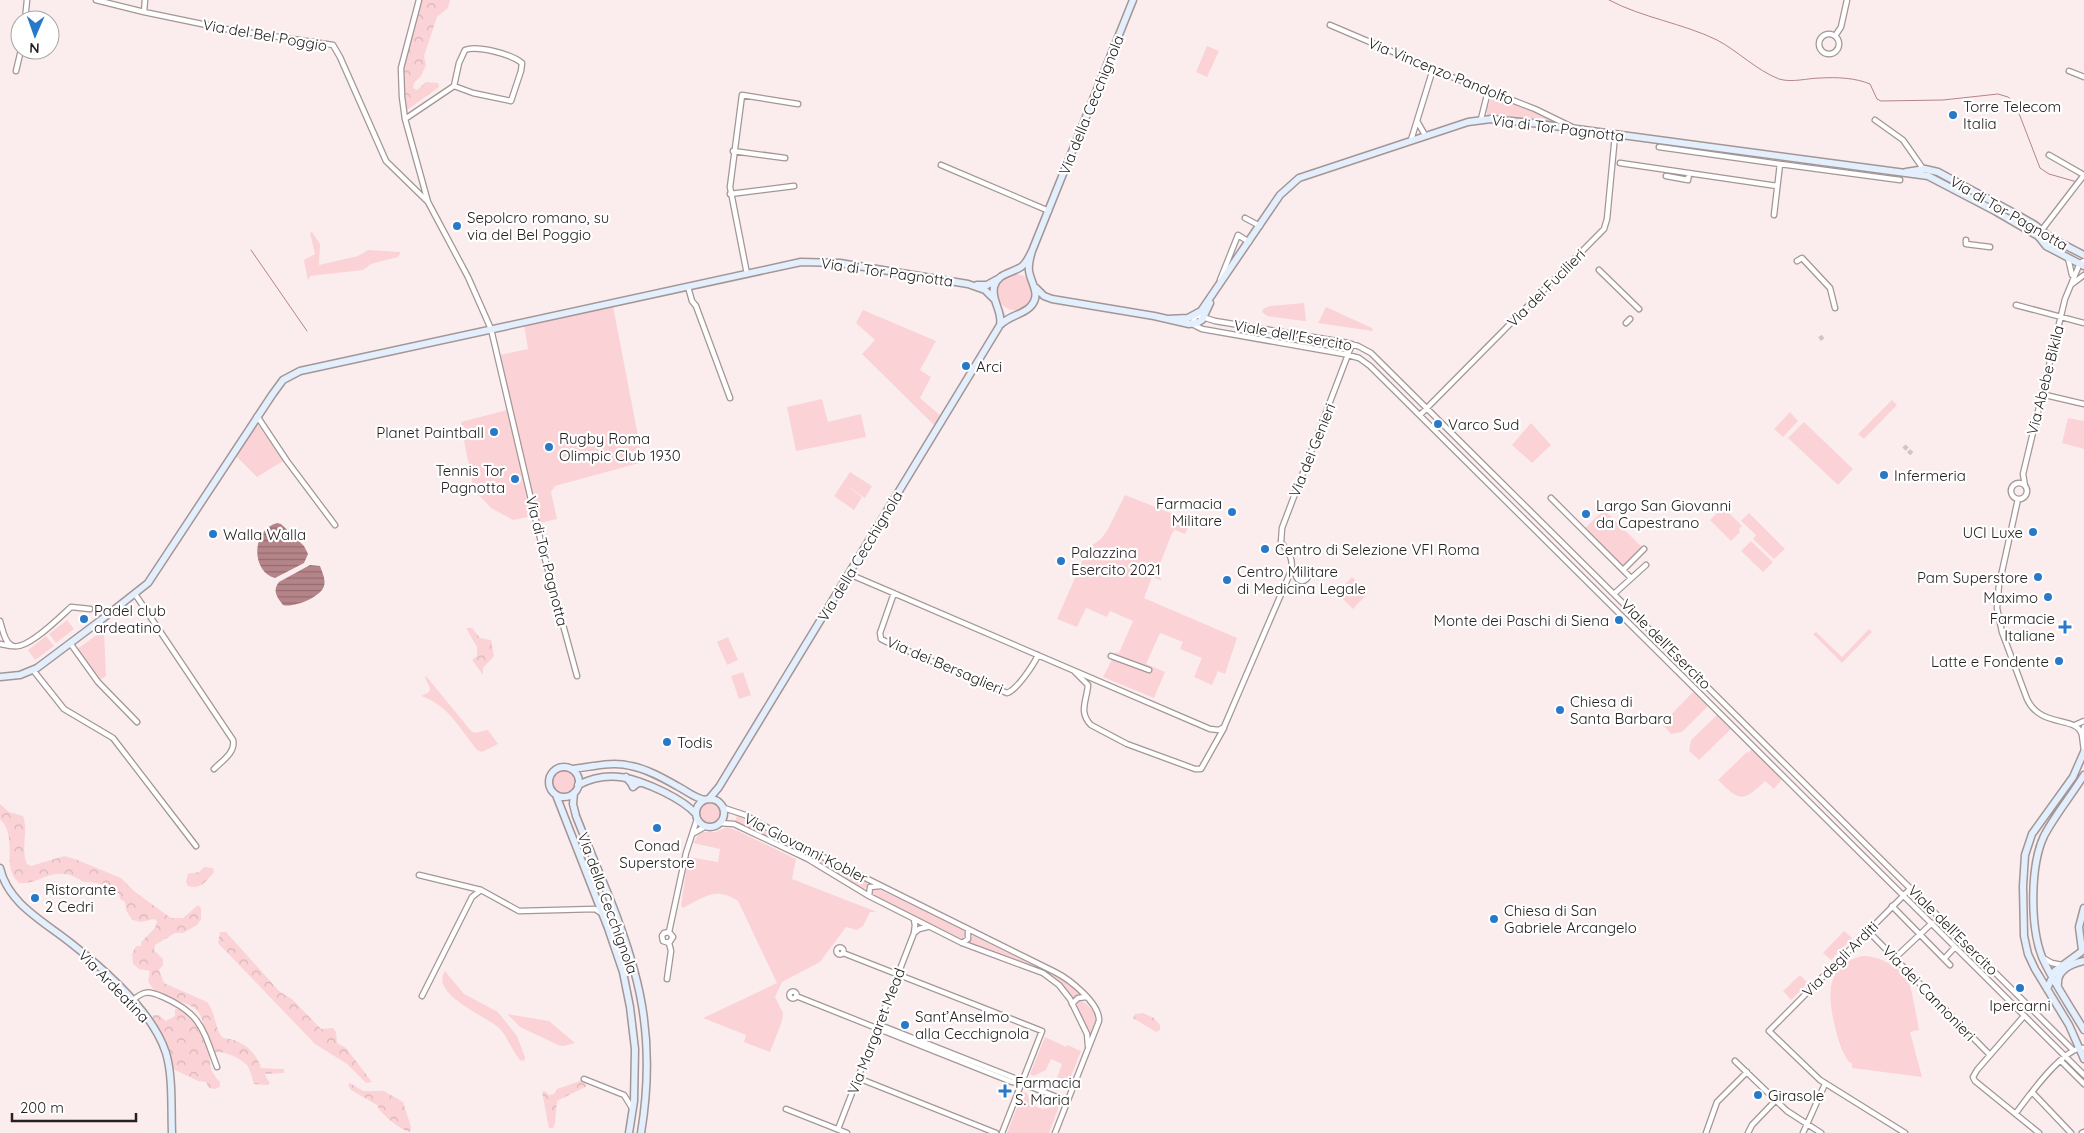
<svg xmlns="http://www.w3.org/2000/svg" width="2084" height="1133" viewBox="0 0 2084 1133" font-family="Quicksand,sans-serif">
	<style>
		.green { fill: #fbd3d6 }
		.forest { fill: url(#forest-crowns) }
		.water { fill: url(#water-rules) }
		.lines { fill: none; stroke-linecap: round; stroke-linejoin: round }
		.stream { stroke: #b48488; stroke-width: 1 }
		.street-tunnel { stroke: #d0c4c5; stroke-width: 4.5; stroke-dasharray: 4.5 2; stroke-linecap: butt }
		.street-casing { stroke: #a39696; stroke-width: 7 }
		.secondary-casing { stroke: #a39696; stroke-width: 9 }
		.street { stroke: #fff; stroke-width: 4.5 }
		.secondary { stroke: #e3effc; stroke-width: 6 }
		.poi-dot { fill: #2879c8; stroke: #fff; stroke-width: 2 }
		.labels { text-anchor: middle; dominant-baseline: central; stroke-width: 4.5; stroke-linejoin: round; paint-order: stroke }
		.street-label { font-size: 15px; fill: #262121; stroke: #fff }
		.poi-label { font-size: 15px; fill: #262121; stroke: #fff; text-anchor: start }
	</style>
	<defs>
		<pattern id="forest-crowns" width="20" height="18" patternUnits="userSpaceOnUse" patternTransform="scale(1.25)"><rect width="20" height="18" fill="#fbd3d6"/><path d="M2 6a3 3 0 1 1 6 0M12 15a3 3 0 1 1 6 0" fill="none" stroke="#d7b5b7"/></pattern>
		<pattern id="water-rules" width="6" height="5" patternUnits="userSpaceOnUse" patternTransform="scale(1.25)"><rect width="6" height="5" fill="#b48488"/><path d="M0 2.5h6" fill="none" stroke="#926c6f"/></pattern>
	</defs>
	<rect width="100%" height="100%" fill="#fbedee"/>
	<path class="green" d="M1207,46L1219,51L1207,77L1196,72Z
		M1492,95L1548,118L1556,124L1487,115L1486,111Z
		M312,232L320,244L319,265L358,256L368,250L400,252V254L398,257L371,264L363,270L310,276L308,281L304,260L315,254L310,233Z
		M997 292a18 18 0 1 1 36 0a18 18 0 1 1-36 0Z
		M1304,303L1306,321H1304L1267,316L1262,312L1263,309L1270,306Z
		M613,306L643,462L555,486L551,492L557,519L540,523L500,355L528,349L524,325Z
		M1326,307L1372,328L1373,331L1318,323Z
		M863,310L936,341L920,370L931,377L920,398L941,416L935,426L862,354L875,340L856,323Z
		M822,399L828,422L861,414L866,437L796,451L787,407Z
		M1892,400L1897,405L1864,439L1858,434Z
		M507,410L533,516L513,520L491,508L474,490L461,426V422Z
		M1790,412L1798,421L1783,437L1774,429Z
		M2068,418L2084,421V449L2062,443Z
		M1804,422L1853,469L1838,485L1788,438Z
		M255,423H257L283,461L257,477L235,455Z
		M1531,423L1551,445L1532,463L1512,445Z
		M850,472L872,486L865,498L844,484L862,497L854,510L834,496Z
		M1125,495L1191,521L1185,534L1175,530L1172,533L1157,572L1162,581L1152,577L1144,598L1237,638L1225,674L1218,671L1212,685L1194,677L1202,658L1180,649L1183,642L1160,633L1146,664L1165,672L1154,698L1103,677L1116,652L1119,653L1133,621L1110,611L1107,617L1086,608L1077,627L1057,619L1088,548L1101,539L1107,531Z
		M1723,507L1742,526L1739,529L1740,532L1731,541L1710,520Z
		M1604,510L1642,547L1623,566L1585,528Z
		M1749,513L1785,549L1774,559L1753,539L1756,535L1741,521Z
		M1751,541L1773,562L1763,572L1741,551Z
		M1352,577L1368,593L1353,609L1337,593Z
		M67,620L74,629L56,643L49,634Z
		M1869,629L1872,632L1842,663L1813,634L1816,632L1842,657Z
		M104,630L106,676L100,680L77,649Z
		M46,636L54,646L35,660L28,650Z
		M728,637L738,660L727,665L717,642Z
		M743,672L751,695L739,699L731,676Z
		M426,676L472,732C478,734 482,730 488,730L498,744L482,752L477,750C461,730 447,704 421,696L429,692L430,688L425,678Z
		M1693,692L1708,706L1682,732L1671,734L1662,724Z
		M1717,715L1731,729L1699,760L1689,751L1691,740Z
		M1752,749L1782,779L1774,789L1765,781C1743,803 1739,801 1718,780L1747,752L1748,753Z
		M552 781a12 12 0 1 1 24 0a12 12 0 1 1-24 0Z
		M699 813a11 11 0 1 1 22 0a11 11 0 1 1-22 0Z
		M737,815L869,882L864,890L825,865L735,822Z
		M727,827L738,831L796,859L792,879L877,912H870L863,926L857,930L846,927L820,962L782,982L775,997L783,1013L782,1021L770,1052L744,1042L746,1035L703,1018L777,983L738,901C716,886 704,897 683,908L681,906L688,857L718,862L720,849L693,843L700,832H715Z
		M876,888L962,928L966,935L962,939L932,924H927L872,895L871,889Z
		M1844,931L1852,938L1831,960L1823,953Z
		M973,934L1055,974L1081,994L1073,999C1045,962 1007,960 967,944L971,940Z
		M1863,956C1879,956 1898,966 1907,979C1912,986 1917,1020 1919,1030L1910,1032L1922,1077L1852,1068V1063H1850C1842,1053 1839,1042 1836,1031C1828,1000 1823,964 1863,956Z
		M445,971L464,994L498,1012L517,1036L525,1057L524,1061L520,1060C511,1050 508,1037 499,1028C486,1016 429,994 445,971Z
		M1800,975L1808,983L1791,1000L1783,991Z
		M1079,1000C1085,1001 1096,1012 1097,1018C1097,1023 1092,1031 1090,1035L1077,1006Z
		M507,1014L549,1021L575,1043L563,1046L558,1045L520,1027Z
		M1045,1037L1066,1047L1067,1045L1081,1051L1066,1089H1063L1057,1078L1062,1064L1051,1059L1046,1070L1034,1076L1030,1074Z
		M1023,1092L1027,1093C1031,1108 1043,1113 1056,1105L1059,1106L1049,1133H1007Z"/>
	<path class="forest" d="M421,0H450L448,8L437,17L424,56L426,65L421,76L414,83L413,88L417,90L426,82L438,83L439,87L407,110C393,90 415,24 421,0Z
		M466,628H472L480,638L491,640L494,656L483,668V675L472,660L477,656V647Z
		M0,804L9,812L23,816C29,832 20,849 27,864L31,866L64,856L75,859L121,878L135,892L171,918H183L198,905L201,908V919L197,925L183,933H175L155,945L154,950L163,959V965L159,970L164,983L207,1002C216,1012 214,1028 223,1038C242,1040 255,1050 261,1068L284,1069V1073L264,1074L270,1083L268,1085L254,1084C252,1078 250,1069 247,1065C239,1057 221,1049 210,1053C209,1066 211,1073 220,1082V1087L215,1089L209,1088L206,1082L198,1081L173,1069L168,1048L153,1019V1015H159L166,1021L175,1016V1009C192,1008 193,1016 199,1031L204,1032C203,996 175,1007 155,991C152,988 150,984 148,981L150,971L139,969L133,964L132,954L136,946H141V942L155,928L157,921L154,919L141,922L132,920L126,910L125,902L120,899L119,893C112,892 108,888 102,885C97,882 91,883 86,882C78,880 72,874 64,874C45,872 37,885 19,883C0,865 19,838 0,819Z
		M204,867L213,868L214,872C206,882 200,890 188,886L186,882L188,874L199,872Z
		M220,932H226L280,992L292,999L321,1029L333,1028L336,1032L337,1043L346,1048L372,1082L366,1083L347,1064L315,1044L218,943Z
		M1143,1013L1154,1018L1160,1025V1030L1156,1032L1133,1018L1135,1014Z
		M583,1080L587,1086L557,1101L555,1123L553,1128H549L542,1092L545,1091L549,1095L554,1094L557,1089Z
		M350,1083L363,1091H384L403,1102L411,1127L410,1132C402,1131 379,1113 377,1105L351,1090L348,1085Z"/>
	<path class="water" d="M277,523L281,524L304,546L308,554L304,563L275,578C251,572 251,530 277,523Z
		M310,565L320,566C322,572 326,579 324,586C321,597 294,608 283,605C277,597 272,591 279,582Z"/>
	<g class="lines">
		<path class="stream" d="M1609,0C1643,18 1682,23 1717,40C1738,51 1756,70 1779,79C1792,83 1808,78 1821,78C1837,77 1856,78 1870,84L1877,99L1881,101L1943,100L1998,94L2008,97L2015,103L2040,168L2049,174L2077,182
			M251,250L307,331"/>
		<path class="street-tunnel" d="M1820,336L1823,340
			M1904,446L1913,455"/>
		<g class="street-casing">
			<path id="street" d="M96,0L144,12
				M145,0L144,12L226,29L333,45L340,57L386,161L427,201
				M419,0L401,68L402,97L405,119L428,202L468,277L491,329L545,559L577,676
				M25,20L27,0
				M1330,25L1452,77L1535,109L1572,127
				M1819 44a10 10 0 1 1 20 0a10 10 0 1 1-20 0Z
				M1835,36L1841,27L1847,0
				M16,71L21,50
				M2069,71L2084,77
				M405,119L454,86L459,63L465,50C477,45 511,54 522,63L521,71L511,101L473,93L454,86
				M1481,119L1488,91
				M1875,120L1903,140L1924,170
				M1417,121L1425,135
				M1411,140L1433,69
				M1659,147L1780,164
				M733,151L785,158
				M2049,155L2084,175
				M1620,163L1777,186
				M941,165L1049,211
				M1666,176L1688,180L1689,173
				M730,194L794,186
				M1774,215L1780,164L1900,180
				M1245,218L1260,226
				M2041,231L2084,175
				M1966,240V244L1990,247
				M2068,258L2072,275
				M1797,261L1802,258L1830,288L1835,308
				M1599,270L1639,309
				M747,274L730,187L742,95L798,104
				M1220,280L1238,235L1249,242
				M2072,284L2084,275
				M688,287L692,301L696,306L730,398
				M2016,305L2084,323
				M1626,323L1630,319
				M2041,394L2084,404
				M1420,415L1604,229L1607,219L1615,135
				M257,416L287,461L335,525
				M2011 491a8 8 0 1 1 16 0a8 8 0 1 1-16 0Z
				M2025,486L2023,474L2065,299L2080,263L2084,261
				M1551,498L1631,578
				M2018,499L1999,585L1997,608L2002,632L2027,699C2041,729 2077,715 2082,735
				M1296 575a6 6 0 1 1 12 0a6 6 0 1 1-12 0Z
				M1623,570L1644,549
				M849,574L1210,729L1219,730L1224,727L1291,571C1294,558 1288,552 1281,542L1282,528L1352,344
				M894,593L880,633L881,639L887,642L1007,693C1017,690 1034,664 1038,655
				M1615,593L1646,565
				M135,594L233,740C236,752 222,761 214,769
				M0,621C2,627 4,641 11,645C24,654 61,616 71,607L90,609
				M70,643L98,682L137,722
				M0,644L11,646
				M1111,656L1149,670
				M33,670L64,709L113,738L196,846
				M1074,671L1088,685C1087,700 1078,712 1091,725L1127,744L1195,769H1201L1224,728
				M2075,725L2084,721
				M2084,727L2082,735L2084,751
				M724,808L745,815L793,842L1055,972C1069,979 1100,1003 1099,1021L1055,1133
				M719,823L734,824L808,859L869,896L962,943L1043,973L1059,985L1070,999L1087,1034L1088,1046
				M694,833L706,826
				M419,875L481,890L519,911L595,909L601,913
				M869,896L870,887L880,886
				M1892,906L1950,965
				M1868,931L1990,1055
				M669,932L664,933L662,936L663,941L669,943
				M914,933L919,929L927,927
				M962,943L968,939V930
				M836.5 951a3.5 3.5 0 1 1 7 0a3.5 3.5 0 1 1-7 0Z
				M843,953L1042,1031L1002,1133
				M1895,958L1932,923
				M2043,958L2052,963L2062,965
				M1944,959L1955,947
				M667,979L671,951L669,943L673,937L669,932L686,853L697,819
				M789.5 995a3.5 3.5 0 1 1 7 0a3.5 3.5 0 1 1-7 0Z
				M422,996L472,897L481,890
				M796,996L1012,1082L1021,1083L1067,1101
				M132,1001C144,990 149,991 163,997C202,1014 203,1030 217,1067
				M1072,1004L1078,998L1086,997
				M2024,1016L1977,1070L1973,1077L1975,1081L2039,1133
				M878,1028L885,1027L1017,1079L1021,1083
				M2073,1050L1371,353L1358,346L1343,342L1215,321L1196,315L1192,324L1202,329L1344,354L1359,358L1370,366L2084,1075
				M1735,1061L1787,1111L1821,1133
				M2061,1061L2084,1084
				M858,1078L996,1133
				M584,1079L624,1095L632,1108
				M2032,1092L2071,1133
				M786,1109L847,1133
				M2016,1113C2028,1097 2064,1046 2084,1048
				M838,1129L914,933L915,925L914,920
				M1706,1133L1717,1102L1747,1072
				M1748,1133L1752,1125L1776,1100
				M1803,1133L1825,1084
				M1905,1133L1820,1080L1769,1031L1911,888
				M2082,1133L2084,1132"/>
		</g>
		<g class="secondary-casing">
			<path id="secondary" d="M1906,172L1925,169L1938,172L2014,213L2035,225L2051,238L2084,255
				M977,285H987L998,279
				M1036,288L1044,296L1052,299L1154,316L1189,324L1197,323L1202,320L1210,303
				M1167,319L1188,318L1201,311L1280,195L1299,178L1468,122L1491,119L1532,123L1928,176L1995,211L2038,236L2046,246L2084,266
				M1000,325C1003,311 991,301 994,287C998,273 1010,274 1021,267C1026,264 1029,257 1032,251L1133,0
				M0,677L20,675L37,668L101,620L148,583L272,395L283,380L300,371L801,262L840,263L968,284L985,290L995,300
				M2084,752L2073,777L2032,834L2025,855L2023,886L2024,936L2028,954L2035,969L2069,1025L2084,1059
				M549 782a15 15 0 1 1 30 0a15 15 0 1 1-30 0Z
				M572,769C591,767 612,761 631,766C647,769 663,778 677,786C687,791 694,798 705,800
				M2084,775C2071,796 2055,815 2044,836C2030,866 2030,926 2042,957C2053,982 2070,1006 2084,1030
				M626,777L631,783L633,787L638,783H643
				M578,785C609,769 635,778 664,792C676,798 687,804 696,814
				M574,793L573,804L576,816C596,867 620,917 634,970C649,1023 650,1079 641,1133
				M556,795L608,928L623,972L630,1007L635,1049L634,1101L629,1133
				M709,799L719,787L1000,325C1010,315 1022,315 1030,307C1042,295 1031,284 1029,271C1028,264 1030,258 1032,251
				M696 813a14 14 0 1 1 28 0a14 14 0 1 1-28 0Z
				M0,868C8,904 45,922 72,944C105,970 153,1012 166,1053C173,1076 171,1109 172,1133
				M2082,950L2079,927L2084,908
				M2058,984C2057,970 2071,964 2084,961
				M2047,989L2055,971L2081,952"/>
		</g>
		<use href="#street" class="street"/>
		<use href="#secondary" class="secondary"/>
	</g>
	<g class="poi-dot">
		<circle cx="1953" cy="115" r="5"/>
		<circle cx="457" cy="226" r="5"/>
		<circle cx="966" cy="366" r="5"/>
		<circle cx="1438" cy="424" r="5"/>
		<circle cx="494" cy="432" r="5"/>
		<circle cx="549" cy="447" r="5"/>
		<circle cx="1884" cy="475" r="5"/>
		<circle cx="515" cy="479" r="5"/>
		<circle cx="1232" cy="512" r="5"/>
		<circle cx="1586" cy="514" r="5"/>
		<circle cx="2033" cy="532" r="5"/>
		<circle cx="213" cy="534" r="5"/>
		<circle cx="1265" cy="549" r="5"/>
		<circle cx="1061" cy="561" r="5"/>
		<circle cx="2038" cy="577" r="5"/>
		<circle cx="1227" cy="580" r="5"/>
		<circle cx="2048" cy="597" r="5"/>
		<circle cx="84" cy="619" r="5"/>
		<circle cx="1619" cy="620" r="5"/>
		<path d="M2062.5 619.5h5v5h5v5h-5v5h-5v-5h-5v-5h5z"/>
		<circle cx="2059" cy="661" r="5"/>
		<circle cx="1560" cy="710" r="5"/>
		<circle cx="667" cy="742" r="5"/>
		<circle cx="657" cy="828" r="5"/>
		<circle cx="35" cy="898" r="5"/>
		<circle cx="1494" cy="919" r="5"/>
		<circle cx="2020" cy="988" r="5"/>
		<circle cx="905" cy="1025" r="5"/>
		<path d="M1002.5 1083.5h5v5h5v5h-5v5h-5v-5h-5v-5h5z"/>
		<circle cx="1758" cy="1095" r="5"/>
	</g>
	<g class="labels">
		<g class="street-label">
			<text transform="translate(265 35) rotate(10)">Via del Bel Poggio</text>
			<text transform="translate(1441 71) rotate(22)">Via Vincenzo Pandolfo</text>
			<text transform="translate(1091 105) rotate(-68)">Via della Cecchignola</text>
			<text transform="translate(1558 128) rotate(7)">Via di Tor Pagnotta</text>
			<text transform="translate(2009 213) rotate(30)">Via di Tor Pagnotta</text>
			<text transform="translate(887 272) rotate(8)">Via di Tor Pagnotta</text>
			<text transform="translate(1546 288) rotate(-45)">Via dei Fucilieri</text>
			<text transform="translate(1293 335) rotate(10)">Viale dell'Esercito</text>
			<text transform="translate(2045 380) rotate(-76)">Via Abebe Bikila</text>
			<text transform="translate(1312 450) rotate(-68)">Via dei Genieri</text>
			<text transform="translate(860 556) rotate(-59)">Via della Cecchignola</text>
			<text transform="translate(547 561) rotate(76)">Via di Tor Pagnotta</text>
			<text transform="translate(1666 644) rotate(45)">Viale dell'Esercito</text>
			<text transform="translate(945 665) rotate(23)">Via dei Bersaglieri</text>
			<text transform="translate(806 848) rotate(27)">Via Giovanni Kobler</text>
			<text transform="translate(608 903) rotate(70)">Via della Cecchignola</text>
			<text transform="translate(1953 930) rotate(45)">Viale dell'Esercito</text>
			<text transform="translate(1840 959) rotate(-45)">Via degli Arditi</text>
			<text transform="translate(114 986) rotate(46)">Via Ardeatina</text>
			<text transform="translate(1929 993) rotate(46)">Via dei Cannonieri</text>
			<text transform="translate(876 1031) rotate(-69)">Via Margaret Mead</text>
		</g>
		<g class="poi-label">
			<text x="1963" y="106">Torre Telecom<tspan x="1963" dy="17">Italia</tspan></text>
			<text x="467" y="217">Sepolcro romano, su<tspan x="467" dy="17">via del Bel Poggio</tspan></text>
			<text x="976" y="366">Arci</text>
			<text x="1448" y="424">Varco Sud</text>
			<text x="484" y="432" text-anchor="end">Planet Paintball</text>
			<text x="559" y="438">Rugby Roma<tspan x="559" dy="17">Olimpic Club 1930</tspan></text>
			<text x="505" y="470" text-anchor="end">Tennis Tor<tspan x="505" dy="17">Pagnotta</tspan></text>
			<text x="1894" y="475">Infermeria</text>
			<text x="1222" y="503" text-anchor="end">Farmacia<tspan x="1222" dy="17">Militare</tspan></text>
			<text x="1596" y="505">Largo San Giovanni<tspan x="1596" dy="17">da Capestrano</tspan></text>
			<text x="2023" y="532" text-anchor="end">UCI Luxe</text>
			<text x="223" y="534">Walla Walla</text>
			<text x="1275" y="549">Centro di Selezione VFI Roma</text>
			<text x="1071" y="552">Palazzina<tspan x="1071" dy="17">Esercito 2021</tspan></text>
			<text x="1237" y="571">Centro Militare<tspan x="1237" dy="17">di Medicina Legale</tspan></text>
			<text x="2028" y="577" text-anchor="end">Pam Superstore</text>
			<text x="2038" y="597" text-anchor="end">Maximo</text>
			<text x="94" y="610">Padel club<tspan x="94" dy="17">ardeatino</tspan></text>
			<text x="2055" y="618" text-anchor="end">Farmacie<tspan x="2055" dy="17">Italiane</tspan></text>
			<text x="1609" y="620" text-anchor="end">Monte dei Paschi di Siena</text>
			<text x="2049" y="661" text-anchor="end">Latte e Fondente</text>
			<text x="1570" y="701">Chiesa di<tspan x="1570" dy="17">Santa Barbara</tspan></text>
			<text x="677" y="742">Todis</text>
			<text x="657" y="845" text-anchor="middle">Conad<tspan x="657" dy="17">Superstore</tspan></text>
			<text x="45" y="889">Ristorante<tspan x="45" dy="17">2 Cedri</tspan></text>
			<text x="1504" y="910">Chiesa di San<tspan x="1504" dy="17">Gabriele Arcangelo</tspan></text>
			<text x="2020" y="1005" text-anchor="middle">Ipercarni</text>
			<text x="915" y="1016">Sant’Anselmo<tspan x="915" dy="17">alla Cecchignola</tspan></text>
			<text x="1015" y="1082">Farmacia<tspan x="1015" dy="17">S. Maria</tspan></text>
			<text x="1768" y="1095">Girasole</text>
		</g>
	</g>
	<g transform="translate(35 35) rotate(182)"><circle r="24" fill="#ffffff" stroke="#a8a6a6"/>
	<path d="M0-4L9 19L0 12L-9 19Z" fill="#2879c8"/>
	<text y="-8" font-size="14" font-weight="bold" text-anchor="middle" fill="#262121">N</text>
	</g>
	<path d="M12 1113v8h124v-8" fill="none" stroke="#262121" stroke-width="2.5"/>
	<text x="20" y="1113" font-size="15" fill="#262121" stroke="#ffffff" stroke-width="4" paint-order="stroke">200 m</text>
</svg>
